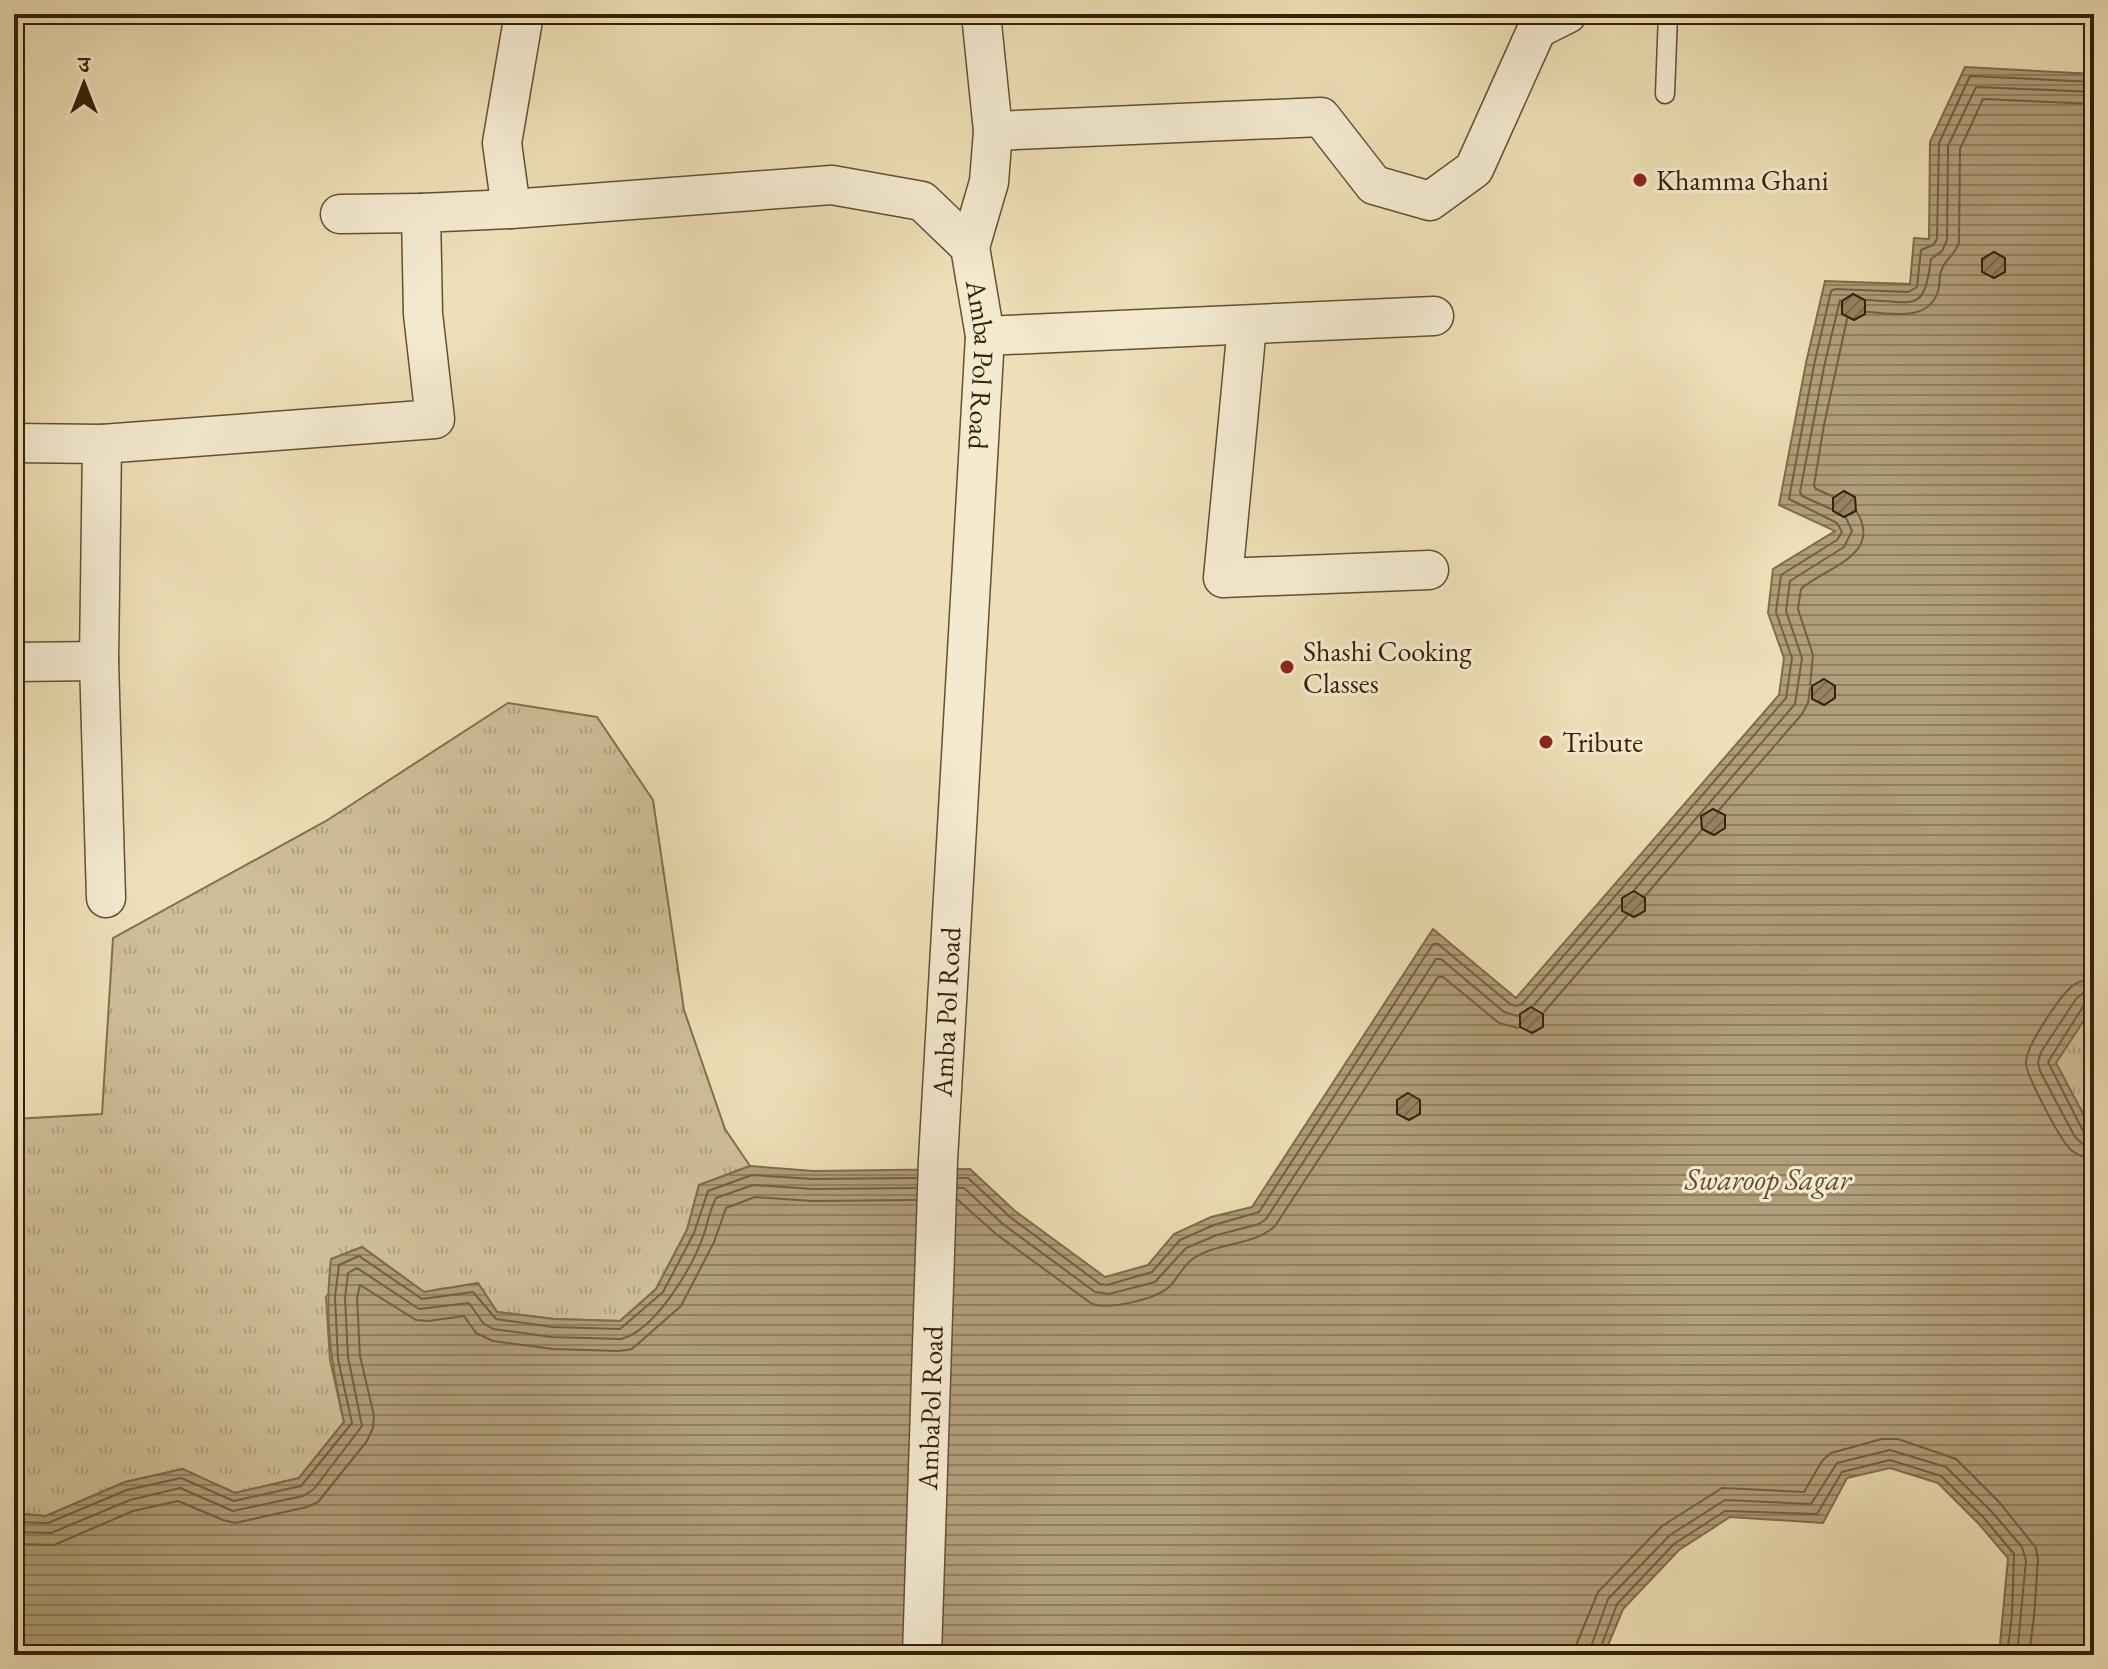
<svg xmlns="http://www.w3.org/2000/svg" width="2108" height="1669" viewBox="0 0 2108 1669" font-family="'EB Garamond','Noto Serif Devanagari',serif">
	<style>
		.grass { fill: url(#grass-tufts); stroke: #83704f; stroke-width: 2 }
		.water { fill: url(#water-rules); stroke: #806c4c; stroke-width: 2 }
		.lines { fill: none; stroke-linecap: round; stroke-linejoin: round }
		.shore { stroke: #745f40; stroke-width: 2 }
		.building { fill: url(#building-hatch); stroke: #372006; stroke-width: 2 }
		.lane-casing { stroke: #655032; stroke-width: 21 }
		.street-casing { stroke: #655032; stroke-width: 41 }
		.lane { stroke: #f4ead0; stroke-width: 18 }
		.street { stroke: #f4ead0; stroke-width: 38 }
		.poi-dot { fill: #8f2418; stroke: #f4ead0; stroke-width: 3 }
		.labels { text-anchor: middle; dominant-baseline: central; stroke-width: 6; stroke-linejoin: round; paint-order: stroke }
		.poi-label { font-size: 28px; fill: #372006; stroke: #f4ead0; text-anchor: start }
		.street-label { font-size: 28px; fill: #372006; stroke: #f4ead0 }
		.water-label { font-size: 30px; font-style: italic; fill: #614c2f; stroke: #f4ead0 }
	</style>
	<defs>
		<pattern id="grass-tufts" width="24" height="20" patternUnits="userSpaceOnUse" patternTransform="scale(2)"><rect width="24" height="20" fill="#cfbf98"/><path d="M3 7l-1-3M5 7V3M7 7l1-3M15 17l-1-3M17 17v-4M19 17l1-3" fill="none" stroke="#b2a482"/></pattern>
		<pattern id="water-rules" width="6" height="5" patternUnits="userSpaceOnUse" patternTransform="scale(2)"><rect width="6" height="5" fill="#b09e7a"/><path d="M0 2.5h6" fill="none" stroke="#908062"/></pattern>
		<pattern id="building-hatch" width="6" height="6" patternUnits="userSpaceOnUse" patternTransform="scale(2)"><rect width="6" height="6" fill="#968362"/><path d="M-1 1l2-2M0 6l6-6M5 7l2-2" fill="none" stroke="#7b6b4f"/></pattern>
	</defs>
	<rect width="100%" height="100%" fill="#eedfb6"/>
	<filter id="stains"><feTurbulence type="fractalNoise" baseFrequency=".0025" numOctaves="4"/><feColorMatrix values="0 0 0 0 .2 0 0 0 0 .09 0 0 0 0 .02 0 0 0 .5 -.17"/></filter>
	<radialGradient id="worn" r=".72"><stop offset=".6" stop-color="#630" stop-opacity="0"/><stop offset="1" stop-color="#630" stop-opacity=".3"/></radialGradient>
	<path class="grass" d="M508,703L597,717L653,800L684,1010L725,1129L750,1166L699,1185L687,1230L656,1289L620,1321L554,1319L497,1312L478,1283L424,1292L362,1247L326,1297L330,1360L344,1422L299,1478L235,1493L182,1469L125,1482L46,1516L14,1513V1119L102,1114L113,938L326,821Z
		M2094,1005V1134L2055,1062Z"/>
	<path class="water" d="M1965,67L2094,74V1005L2056,1063L2094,1134V1655H1999L2008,1558L1978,1523L1938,1483L1890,1468L1847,1478L1823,1523L1730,1517L1679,1550L1623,1609L1604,1655H14V1513L46,1516L125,1482L183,1469L235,1493L299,1478L344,1422C331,1363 324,1319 331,1259L362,1247L424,1292L478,1283L497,1312L554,1319L620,1321L656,1289L687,1230L699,1185L750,1166L813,1171L970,1169L1015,1211L1105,1277L1148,1265L1174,1234L1211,1217L1252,1207L1433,929L1516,998L1779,695L1784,658L1768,613L1773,569L1835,531L1779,505L1806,363L1825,281L1910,284L1914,238L1929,239L1930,142Z"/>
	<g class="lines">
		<path class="shore" d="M1867,300C1916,302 1924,313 1931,259L1942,251L1947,240L1948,146L1976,87L2094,92
			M1867,312C1890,313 1926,322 1937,294C1941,286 1938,277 1942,269C1945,259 1955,256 1959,242L1960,149L1983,99L2094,104
			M1832,496L1816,489L1814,485L1824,425L1847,319
			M1831,509L1802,496L1800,492L1824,367L1840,300
			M1810,685L1813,655L1798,609L1801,589C1824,568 1883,556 1857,512
			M1719,810L1802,714L1808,703L1810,688
			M1635,889L1795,704L1802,658L1786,611L1790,581L1844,547L1852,531L1846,518
			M1645,896L1701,831
			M2094,979C2085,980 2078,981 2071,987C2059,998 2026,1046 2026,1062C2025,1074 2061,1141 2071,1150C2078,1156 2085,1158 2094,1158
			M2094,991L2083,993L2076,999L2041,1052L2038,1062L2040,1071L2075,1137L2083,1144L2094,1146
			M2094,1001L2084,1005L2048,1062L2083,1131L2094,1136
			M1533,1006L1620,906
			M1544,1012L1627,916
			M958,1178H968L1010,1217L1100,1284L1107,1285L1152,1272L1180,1240L1214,1225L1259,1212L1433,944H1438L1510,1004L1517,1006L1523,1003L1786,698L1792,658L1776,612L1781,575L1837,540L1842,532L1837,523L1789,499L1814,365L1831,291L1835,289L1908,292L1917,287L1921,250L1933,245L1937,239L1939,143L1970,76L2094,82
			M958,1188H964L1004,1225L1095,1292L1109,1294L1155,1282L1186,1248L1217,1235L1259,1224L1266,1219L1436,959H1441L1504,1012L1518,1016
			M958,1200L996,1234L1092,1304C1109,1310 1157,1299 1170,1286C1178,1278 1184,1264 1194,1258C1218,1242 1254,1246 1275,1226L1438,977H1443L1499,1023L1518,1028
			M14,1522L48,1523L127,1490L181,1478L234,1501L301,1486L352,1423L338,1359L335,1297L339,1265L359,1256L422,1299L473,1292L496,1319L553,1327L620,1329L663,1292L694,1233L708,1191L752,1175L813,1179L916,1178
			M14,1532L51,1533L130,1500L180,1488L233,1511L303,1496L314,1489L362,1426L348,1357L345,1298L348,1273L357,1268L419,1309L469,1303L483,1323L493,1329L552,1337L621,1339C656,1330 693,1266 704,1234C708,1222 710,1209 716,1198L753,1185L813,1189L916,1188
			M14,1544L54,1545L133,1511L178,1501L223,1520L235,1523L307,1507L318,1502L367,1441L373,1428L374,1416L360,1356L357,1298L360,1285L416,1320L428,1321L464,1316L476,1333L493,1341L553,1349L619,1351L632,1349L681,1306L714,1242L726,1208L755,1197L812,1201L916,1200
			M1576,1655L1577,1643L1598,1592L1662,1526L1722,1488L1804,1492L1822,1461L1831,1453L1882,1439H1898L1956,1459L2000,1503L2036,1548L2038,1560L2034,1616L2029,1655
			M1588,1655L1608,1599L1670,1535L1725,1500L1811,1504L1837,1463L1890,1450L1946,1467L1992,1512L2022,1547L2026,1560L2017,1655
			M1598,1655L1617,1604L1674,1544L1725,1511L1817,1514L1842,1472L1890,1460L1941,1476L1984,1518L2014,1554L2012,1615L2007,1655"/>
	</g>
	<path class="building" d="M1994,252L2005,258V272L1994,278L1982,272V259Z
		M1853,294L1865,300V314L1854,320L1842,314V301Z
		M1844,491L1855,497L1856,511L1844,517L1833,511V498Z
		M1824,679L1835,686V698L1824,705L1812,699V686Z
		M1713,809L1725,815V828L1714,835L1702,829L1701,816Z
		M1634,891L1645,898V911L1634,917L1622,911V898Z
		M1531,1007L1543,1014V1027L1532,1033L1520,1027V1014Z
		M1408,1093L1420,1100V1114L1409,1120L1397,1114V1100Z"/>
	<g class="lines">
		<g class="lane-casing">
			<path id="lane" d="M1665,94L1668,14"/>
		</g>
		<g class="street-casing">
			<g id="street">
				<path id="s1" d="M524,14L502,143L511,209L832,185L922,201L970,247L985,336L938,1160L922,1655"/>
				<path d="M993,131L1321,117L1374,185L1430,201L1474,169L1537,29L1567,14"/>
				<path d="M340,214L421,213"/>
				<path d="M970,247L989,182L993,131L981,14"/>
				<path d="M1247,326L1223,578L1429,570"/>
				<path d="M985,336L1434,316"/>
				<path d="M14,443L102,444L435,419L423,314L421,213L511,209"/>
				<path d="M102,444L99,661L106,898"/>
				<path d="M14,662L99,661"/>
			</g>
		</g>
		<use href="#lane" class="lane"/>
		<use href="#street" class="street"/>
	</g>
	<g class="poi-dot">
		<circle cx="1640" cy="180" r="8"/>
		<circle cx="1287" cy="667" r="8"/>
		<circle cx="1546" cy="742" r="8"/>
	</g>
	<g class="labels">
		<g class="poi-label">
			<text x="1656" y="180">Khamma Ghani</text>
			<text x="1303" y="651">Shashi Cooking<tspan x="1303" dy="32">Classes</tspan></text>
			<text x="1562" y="742">Tribute</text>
		</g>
		<g class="street-label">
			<text stroke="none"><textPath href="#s1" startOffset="796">Amba Pol Road</textPath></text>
			<text transform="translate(946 1012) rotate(-87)">Amba Pol Road</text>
			<text transform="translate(930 1408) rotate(-88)">AmbaPol Road</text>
		</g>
		<g class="water-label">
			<text x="1768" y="1179">Swaroop Sagar</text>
		</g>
	</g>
	<rect width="2108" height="1669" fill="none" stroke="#eedfb6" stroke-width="48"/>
	<rect x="16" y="16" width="2076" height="1637" fill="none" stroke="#372006" stroke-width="4"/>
	<rect x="24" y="24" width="2060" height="1621" fill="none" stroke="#372006" stroke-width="2"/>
	<g transform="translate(84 84)" stroke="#f4ead0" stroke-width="6" paint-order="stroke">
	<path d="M0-6L14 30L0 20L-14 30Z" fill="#372006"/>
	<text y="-12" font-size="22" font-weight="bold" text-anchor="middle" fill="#372006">उ</text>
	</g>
	<rect width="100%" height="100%" filter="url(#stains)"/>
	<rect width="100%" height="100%" fill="url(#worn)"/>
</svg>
